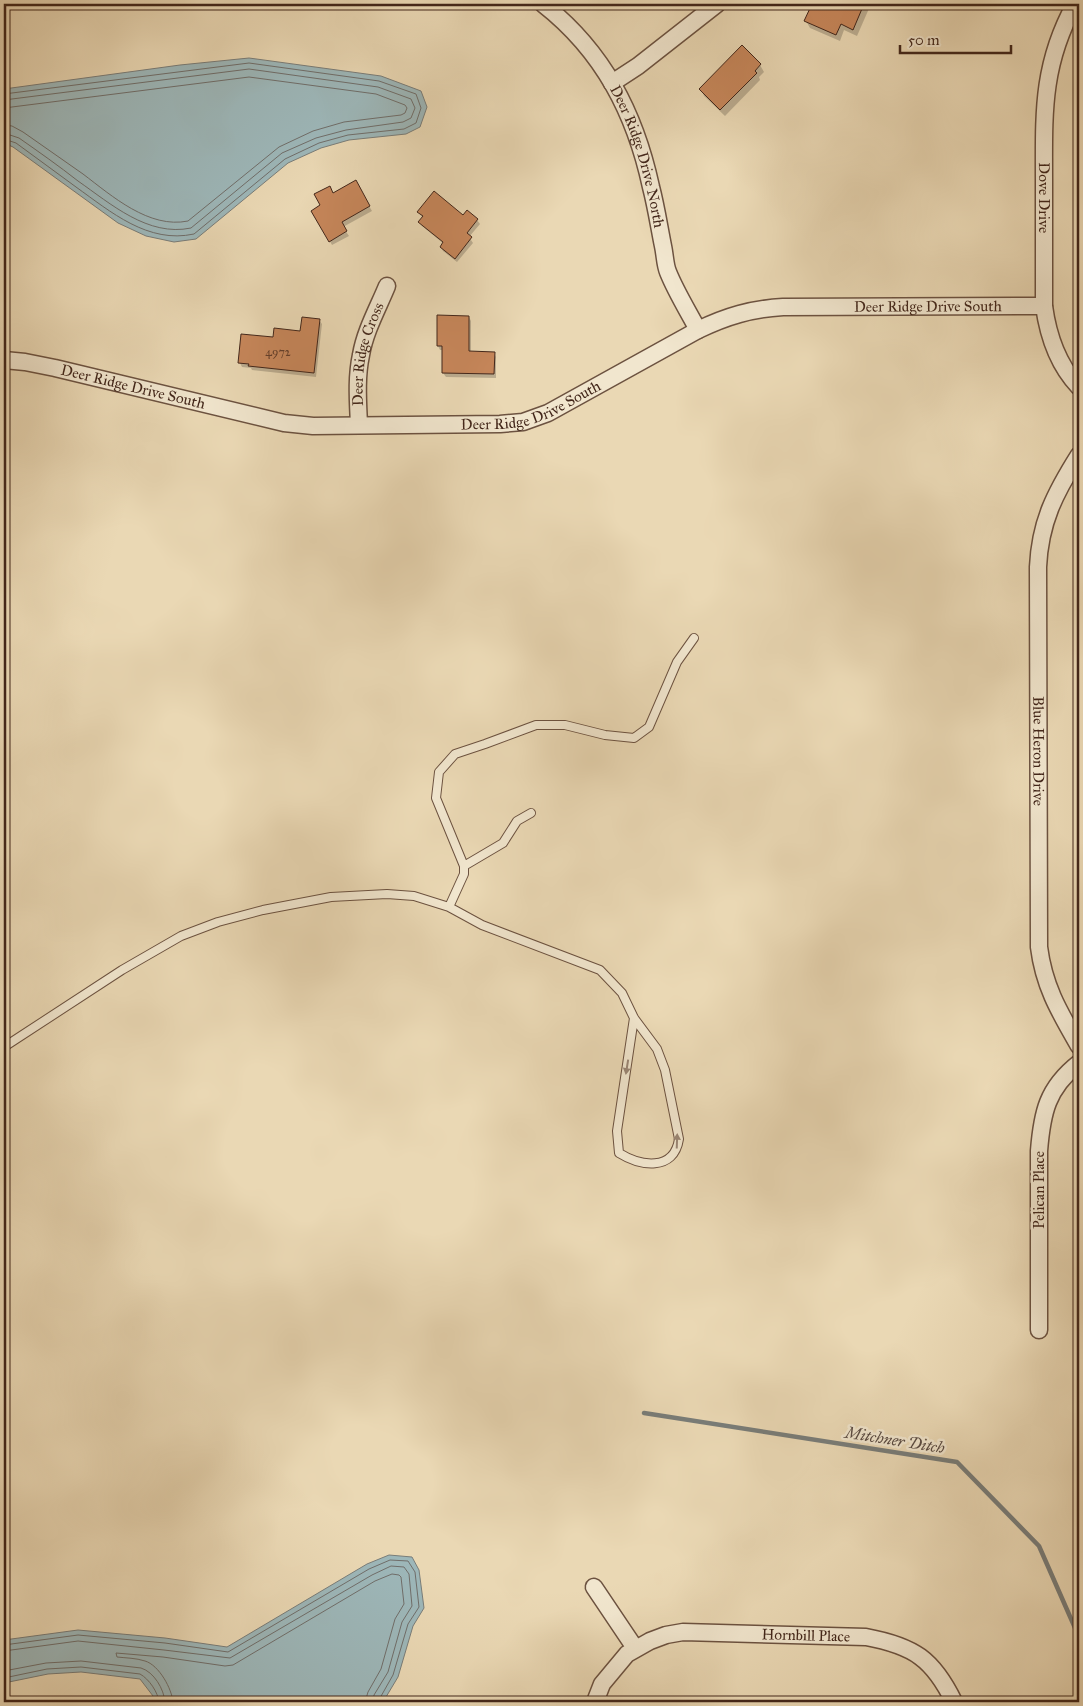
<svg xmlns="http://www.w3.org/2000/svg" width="1083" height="1706" viewBox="0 0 1083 1706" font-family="'IM FELL Great Primer',serif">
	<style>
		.water { fill: #9db7b9; stroke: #797d79 }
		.shadow { fill: #0003 }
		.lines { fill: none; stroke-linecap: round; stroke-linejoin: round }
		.shore { stroke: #706e6a; stroke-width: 1 }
		.stream { stroke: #797d79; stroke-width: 4.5 }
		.building { fill: #c6865a; stroke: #42261a }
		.lane-casing { stroke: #6c5240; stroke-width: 10 }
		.street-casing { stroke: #6c5240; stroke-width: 19 }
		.lane { stroke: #f1e6ce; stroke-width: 8 }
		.street { stroke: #f1e6ce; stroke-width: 16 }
		.oneway { fill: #9a8674 }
		.labels { text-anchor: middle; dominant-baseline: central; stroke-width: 5; stroke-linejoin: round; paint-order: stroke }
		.number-label { font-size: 12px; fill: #633e2a }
		.street-label { font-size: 15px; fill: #42261a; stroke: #f1e6ce }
		.water-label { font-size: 16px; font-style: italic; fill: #594a42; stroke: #f1e6ce }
	</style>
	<rect width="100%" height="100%" fill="#ead8b4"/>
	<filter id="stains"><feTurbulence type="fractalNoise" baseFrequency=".004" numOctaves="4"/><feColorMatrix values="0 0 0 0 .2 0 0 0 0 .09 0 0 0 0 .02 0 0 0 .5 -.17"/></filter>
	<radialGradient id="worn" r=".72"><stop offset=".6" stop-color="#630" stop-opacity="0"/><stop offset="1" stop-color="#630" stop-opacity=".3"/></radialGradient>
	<path class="water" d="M249,58L381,76L421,91L427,107L420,127L406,134L349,140L321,148L288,163L196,239L174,242L146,236L118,223L13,147L4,143V89L180,65Z
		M389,1555L412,1557L419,1570L424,1608L413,1626L398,1677L383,1702H154L153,1696L140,1679L81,1672L48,1674L4,1683V1640L78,1630L165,1638L227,1647L367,1564Z"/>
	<path class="shadow" d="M813,4L823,7L825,4H871L857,36L844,30L840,41L810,28L806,21Z
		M742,47L760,65L764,72L759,77L760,80L725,116L704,96L701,89Z
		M355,182L372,211L343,227L349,236L332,245L313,211L333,194Z
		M418,212L477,220L480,224L469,237L473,243L457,262L443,251L441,247L444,244L422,226L420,222L423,218Z
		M469,317L471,321V352L494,353L496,357V378L446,377L443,373L444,350H440L438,346Z
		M319,320L322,324L316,377L252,370L251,368L242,367L240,363L274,338L301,332Z"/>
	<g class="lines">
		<path class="shore" d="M4,94L249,63L379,81L416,94L421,108L416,123L404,129L348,135L319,143L285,159L194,234C148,244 111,212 76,187C56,172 36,158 16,143L4,139
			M4,100L249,69L378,87L411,99L415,108L411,118L403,122L346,130L316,138L282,153L191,228C148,237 111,204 78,181C59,166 39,152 19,138L4,133
			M4,108L249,77L376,94L405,105L407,108L405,113L401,115L344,122L313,131L279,147L188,221C149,229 112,196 83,174C63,160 43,146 23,132L12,126L4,125
			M4,1645L78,1635L165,1643L228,1652L369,1569L390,1560L408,1561L415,1572L419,1607L408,1624L393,1675L380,1698L379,1702
			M4,1651L78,1641L164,1650L230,1658L372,1575L391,1566L404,1567L409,1574L412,1606L402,1622L388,1672L374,1695L373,1702
			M4,1671L46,1663L81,1661L141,1668C154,1672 164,1689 165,1702
			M4,1678L47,1669L81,1667L140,1674C149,1679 158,1692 159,1702
			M173,1702C172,1689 159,1665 145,1661C136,1658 126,1658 117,1657L116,1653L163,1657L225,1666L233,1665L375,1581L392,1574L399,1575L401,1577L404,1604L395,1619L381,1669L368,1692L365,1702"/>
		<path class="stream" d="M644,1413L957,1462L1039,1546L1079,1637"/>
	</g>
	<path class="building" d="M812,4H864L853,30L841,24L836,35L804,21Z
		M742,45L761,64L755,71L757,73L720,110L699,89Z
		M356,180L370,206L342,222L347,231L329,242L311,211L320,205L314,194L330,186L333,193Z
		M434,191L463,215L467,210L478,219L467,233L472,237L455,259L440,247L443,242L418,222L423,216L417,212Z
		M437,315L469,316V351L495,352L494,374L442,373V346H437Z
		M302,317L320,319L314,373L248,366L249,364L238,363L241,334L273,337L274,328L300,331Z"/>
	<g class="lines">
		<g class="lane-casing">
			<path id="lane" d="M464,866L503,843L517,821L531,813
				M449,907L464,874V866L436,798L439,772L455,754L485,744L536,725H565L605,735L634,738L649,727L677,662L694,638
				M4,1047L122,970L181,936L218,922L263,910L331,897L387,894L414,896L449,907L482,925L600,970L622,993L634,1018L657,1049L665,1070L679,1139C674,1172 640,1166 619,1153L617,1131L634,1018"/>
		</g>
		<g class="street-casing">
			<g id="street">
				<path id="s1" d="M543,4C603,51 635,113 651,187C656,206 659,226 663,246C665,255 665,265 668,272C676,292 688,311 698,330"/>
				<path id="s2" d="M1075,4C1041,66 1044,115 1044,183C1044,224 1044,265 1044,306C1048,335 1058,365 1079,387"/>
				<path d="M612,83L638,66L717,4"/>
				<path id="s3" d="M4,360L25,362L55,368L284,423L313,426L500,424L523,422L548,413L698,330C727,316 751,309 783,307L1044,306"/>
				<path id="s4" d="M359,425C358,402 356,378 361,355C365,331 378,308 387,286"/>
				<path id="s5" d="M1079,455C1055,493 1040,522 1038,567L1039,947C1044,987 1060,1013 1079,1046"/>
				<path d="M1039,1330V1151C1042,1113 1047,1088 1079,1063"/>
				<path d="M594,1587L635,1648"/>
				<path id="s6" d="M595,1702L602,1684L627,1654L650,1641L666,1635L683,1632L866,1637C914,1646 933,1659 954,1702"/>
			</g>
		</g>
		<use href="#lane" class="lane"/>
		<use href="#street" class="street"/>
	</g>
	<defs><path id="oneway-solid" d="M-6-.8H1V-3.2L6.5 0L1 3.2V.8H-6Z" transform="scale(1.25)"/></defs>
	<g class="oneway">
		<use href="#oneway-solid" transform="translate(627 1067) rotate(99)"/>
		<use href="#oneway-solid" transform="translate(677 1141) rotate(-88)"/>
	</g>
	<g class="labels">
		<g class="number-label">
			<text x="278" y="352">4972</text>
		</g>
		<g class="street-label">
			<text stroke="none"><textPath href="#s1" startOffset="184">Deer Ridge Drive North</textPath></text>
			<text stroke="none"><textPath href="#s2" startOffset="199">Dove Drive</textPath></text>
			<text stroke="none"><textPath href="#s3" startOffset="958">Deer Ridge Drive South</textPath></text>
			<text stroke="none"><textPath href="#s4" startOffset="72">Deer Ridge Cross</textPath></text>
			<text stroke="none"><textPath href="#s3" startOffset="132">Deer Ridge Drive South</textPath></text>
			<text stroke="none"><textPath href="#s3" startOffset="538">Deer Ridge Drive South</textPath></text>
			<text stroke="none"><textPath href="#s5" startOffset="305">Blue Heron Drive</textPath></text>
			<text transform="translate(1039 1190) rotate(-90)">Pelican Place</text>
			<text stroke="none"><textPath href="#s6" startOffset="242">Hornbill Place</textPath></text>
		</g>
		<g class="water-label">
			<text transform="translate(895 1440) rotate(9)">Mitchner Ditch</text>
		</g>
	</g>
	<rect width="1083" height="1706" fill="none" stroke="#ead8b4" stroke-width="20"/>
	<rect x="5" y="5" width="1073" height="1696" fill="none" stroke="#42261a" stroke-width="2.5"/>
	<rect x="10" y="10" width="1063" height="1686" fill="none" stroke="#42261a"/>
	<path d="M900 45v8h111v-8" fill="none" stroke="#42261a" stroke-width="2.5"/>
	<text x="908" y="45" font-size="15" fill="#42261a" stroke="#f1e6ce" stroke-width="4" paint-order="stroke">50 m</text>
	<rect width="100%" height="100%" filter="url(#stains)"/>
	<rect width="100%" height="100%" fill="url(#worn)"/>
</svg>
